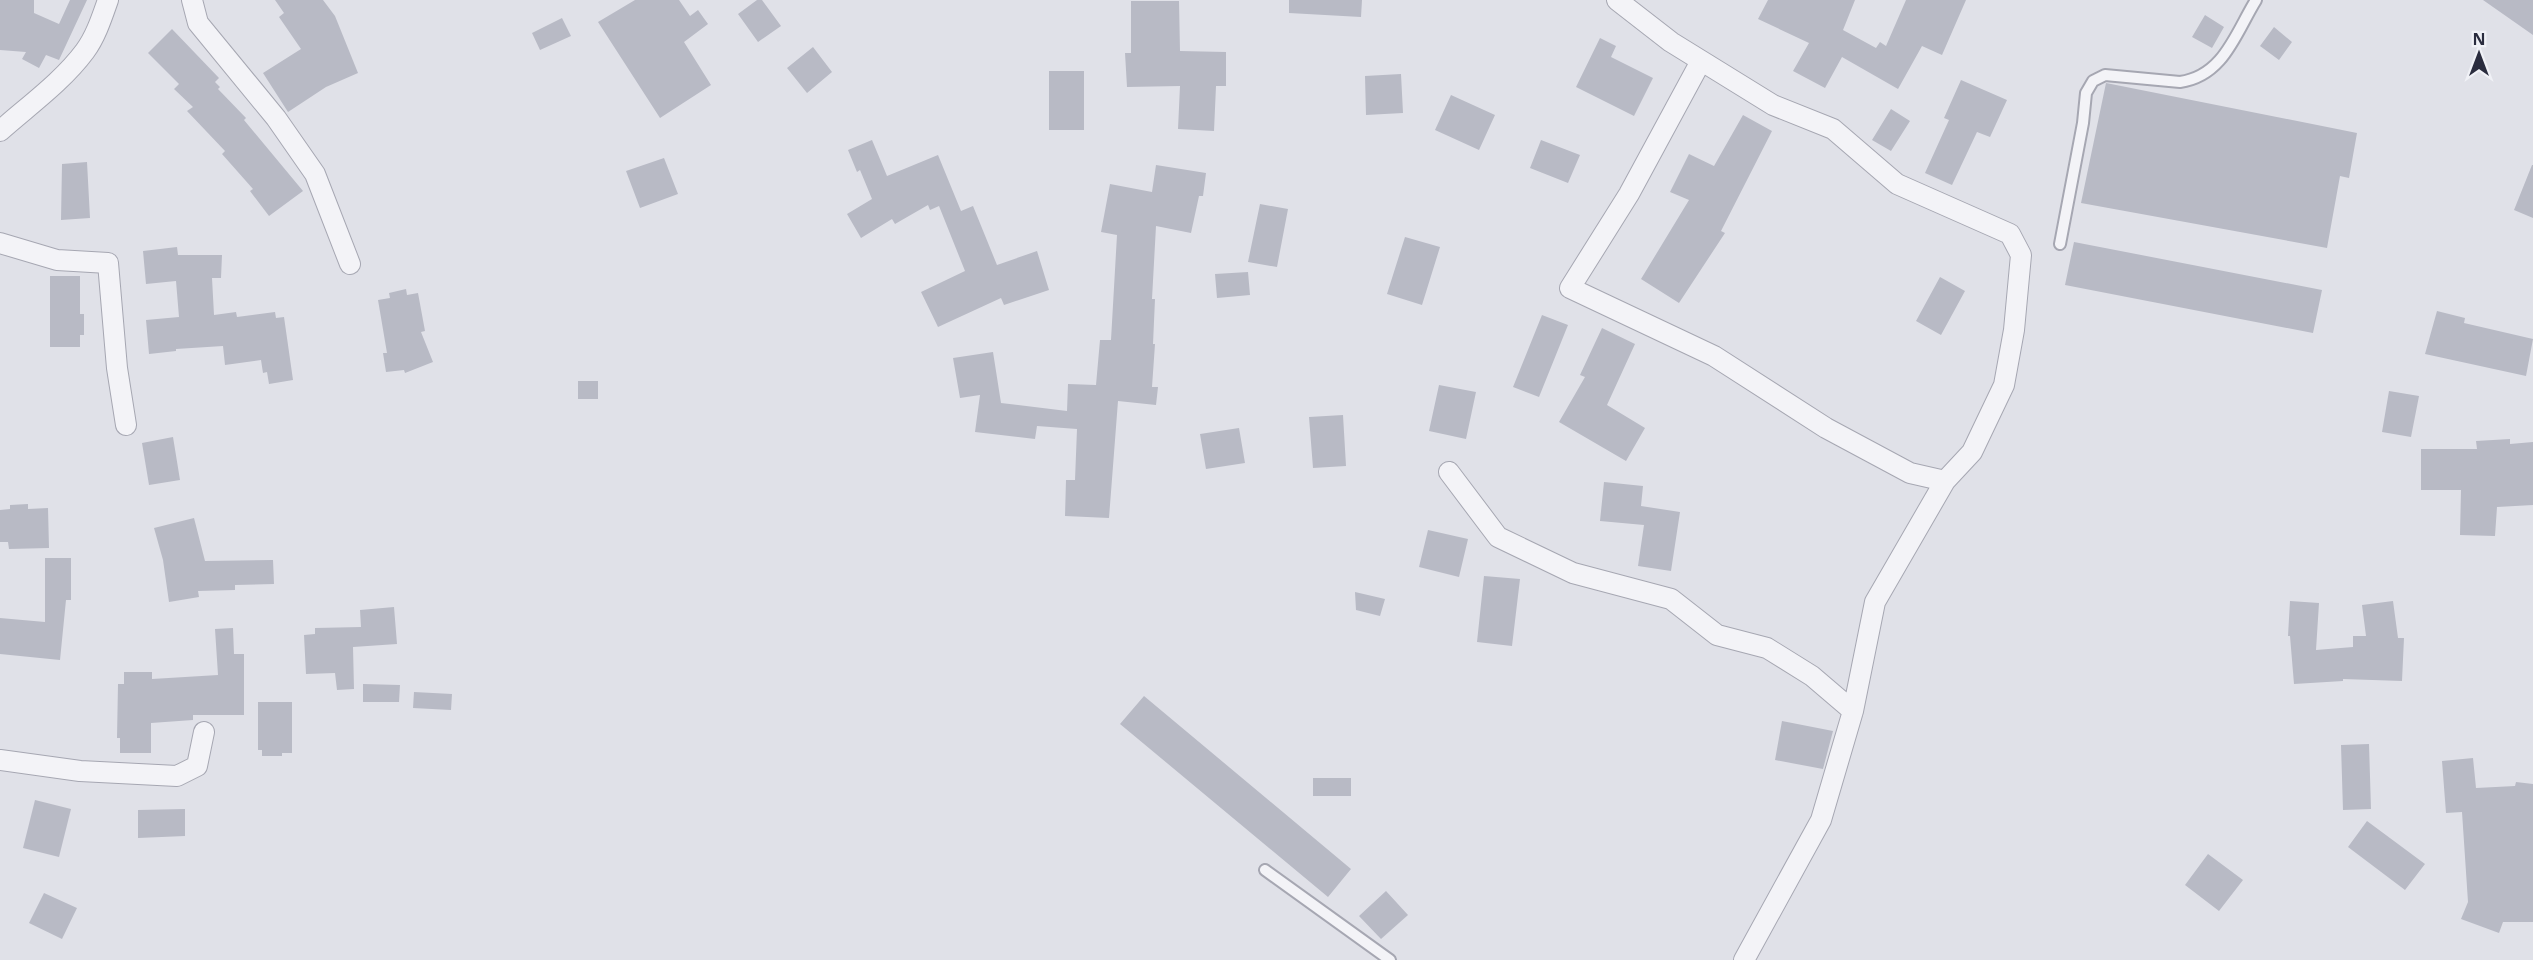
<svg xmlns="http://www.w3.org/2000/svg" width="2533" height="960" viewBox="0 0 2533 960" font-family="'Open Sans',sans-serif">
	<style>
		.building { fill: #b8bac5 }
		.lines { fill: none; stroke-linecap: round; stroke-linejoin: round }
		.service-casing { stroke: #a6a7b2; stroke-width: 14 }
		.minor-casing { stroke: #a6a7b2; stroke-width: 22 }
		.service { stroke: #f3f3f7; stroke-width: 10 }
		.minor { stroke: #f3f3f7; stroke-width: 20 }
	</style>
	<rect width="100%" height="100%" fill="#e0e1e8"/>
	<path class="building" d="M0,0H34V13L59,24L70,0H87L59,60L46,55L39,68L22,59L26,52L0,50Z
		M275,0H323L335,16L358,73L326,87L288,112L263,73L301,49L279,17L284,13Z
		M635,0H679L690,16L698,10L708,24L684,42L711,85L660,118L598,22Z
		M757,0H762L781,26L758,42L738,14Z
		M1289,0H1362L1361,17L1289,13Z
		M1768,0H1855L1843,30L1876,48L1880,42L1886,46L1906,0H1966L1942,55L1922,46L1898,89L1842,57L1825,88L1793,71L1809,43L1758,19Z
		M2483,0H2533V35Z
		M1131,1H1179L1180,51L1226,52V86H1216L1214,131L1178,129L1180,86L1127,87L1125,53H1131Z
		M2205,15L2224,27L2212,48L2192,37Z
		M562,18L571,36L540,50L532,33Z
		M2274,27L2292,42L2279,60L2260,46Z
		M172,29L219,78L215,82L220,87L218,89L246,118L244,120L303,191L269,216L250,191L253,189L222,154L225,151L187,111L193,107L174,89L179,84L148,53Z
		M1600,38L1616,46L1611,57L1653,78L1634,116L1576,87Z
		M813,47L832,72L807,93L787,68Z
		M1049,71H1084V130H1049Z
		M1401,74L1403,113L1366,115L1365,76Z
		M1961,80L2007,100L1990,137L1977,132L1952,185L1925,173L1949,120L1944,118Z
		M2106,83L2357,133L2349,178L2340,176L2327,248L2081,203Z
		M1451,95L1495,115L1479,150L1435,130Z
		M1891,109L1910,121L1891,151L1872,140Z
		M1743,115L1772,131L1721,231L1725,233L1679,303L1641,279L1689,200L1670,192L1689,154L1714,166Z
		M872,140L887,176L938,155L961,211L973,206L997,265L1037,251L1049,290L1004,305L1001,298L938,327L921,292L965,271L939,206L930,210L928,205L895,224L892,219L861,238L847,214L872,199L860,170L857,172L848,150Z
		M1541,140L1580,155L1568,183L1530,168Z
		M664,158L678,194L640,208L626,171Z
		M87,162L90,218L61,220L62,164Z
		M1156,165L1206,173L1203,196H1199L1191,233L1156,226L1152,299H1155L1153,344H1155L1152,387H1158L1156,405L1118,401L1109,518L1065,516L1066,480H1075L1077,429L1037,426L1035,439L975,432L980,395L960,398L953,358L993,352L1001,403L1067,411L1068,384L1096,385L1100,340H1111L1117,235L1101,232L1110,184L1152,192Z
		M2532,165H2533V218L2514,210Z
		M1260,204L1288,209L1277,267L1248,262Z
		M1405,237L1440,247L1422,305L1387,294Z
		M2074,242L2322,290L2313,333L2065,285Z
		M177,247L178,255H222L221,278H212L214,315L236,312L237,317L275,312L276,318L284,317L293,380L269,384L267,372L263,373L261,360L225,365L223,346L176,349V351L149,354L146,320L179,317L176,281L146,284L143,251Z
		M1248,272L1250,295L1217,298L1215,274Z
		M50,276H80V314H84V335H80V347H50Z
		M1940,277L1965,291L1941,335L1916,321Z
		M406,289L407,295L418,293L425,331L421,332L433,362L405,373L404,370L386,372L383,353H387L378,300L390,298L389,293Z
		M2437,311L2465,318L2464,323L2533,339L2526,376L2425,354Z
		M1542,315L1568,325L1539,397L1513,387Z
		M1602,328L1635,344L1607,405L1645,428L1626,461L1559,422L1585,377L1580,375Z
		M578,381H598V399H578Z
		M1439,385L1476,392L1466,439L1429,431Z
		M2389,391L2419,396L2411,437L2382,432Z
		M1343,415L1346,466L1313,468L1309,417Z
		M1239,428L1245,463L1206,469L1200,434Z
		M173,437L180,480L149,485L142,443Z
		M2510,439V444L2533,442V505L2497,507L2495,536L2460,535L2461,490H2421V449H2477L2476,441Z
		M1604,482L1643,486L1641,506L1680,512L1671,571L1638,566L1644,525L1600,521Z
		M28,504V509L48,508L49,548L9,549L8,542H0V510L10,509V505Z
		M194,518L205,561L273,560L274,584L235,585V590L198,591L199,597L169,602L163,560L154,528Z
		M1428,530L1468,539L1459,577L1419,567Z
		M45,558H71V600H66L60,660L0,654V618L45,622Z
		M1484,576L1520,579L1512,646L1477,642Z
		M1355,592L1385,599L1380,616L1356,610Z
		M2290,601L2319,603L2316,650L2353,647V636H2366L2362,605L2393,601L2398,638H2404L2402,681L2343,679V681L2294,684L2290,636H2288Z
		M394,607L397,644L353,647L354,689L337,690L335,673L306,674L304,635L315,634V628L361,627L360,610Z
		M233,628L234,654H244V715H193V720L151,723V753H120V738H117L118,684H124V672H152V679L218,675L215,629Z
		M363,684L400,685L399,702H363Z
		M414,692L452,694L451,710L413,708Z
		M1144,696L1351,869L1328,897L1120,724Z
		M258,702H292V753H282V756H262V750H258Z
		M1782,721L1833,731L1823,769L1775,760Z
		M2369,744L2371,809L2343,810L2341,745Z
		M2473,758L2476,788L2515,786L2516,782L2533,784V922H2503L2499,933L2461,919L2468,902L2462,812L2446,813L2442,761Z
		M1313,778H1351V796H1313Z
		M35,800L71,809L59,857L23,848Z
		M185,809V836L138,838V810Z
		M2367,821L2425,864L2405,890L2348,847Z
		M2208,854L2243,880L2219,911L2185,885Z
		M1386,891L1408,915L1381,939L1359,916Z
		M44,893L77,908L62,939L29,923Z"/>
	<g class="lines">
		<g class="service-casing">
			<path id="service" d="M2060,244L2083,123L2086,93L2093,81L2105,75L2180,82C2224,76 2236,32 2256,0
				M1265,870L1390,960"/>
		</g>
		<g class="minor-casing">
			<path id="minor" d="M192,0L198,23L276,118L315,174L350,264
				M1617,0L1671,42L1773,105L1833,129L1897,184L2010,234L2021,255L2014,330L2004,385L1972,452L1945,481L1875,602L1853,711L1821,820L1744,960
				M1701,61L1629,194L1570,288L1714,356L1826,428L1910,473L1945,481
				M0,131C28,106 62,82 85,51C96,36 102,17 108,0
				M0,243L57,260L108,263L117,368L126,425
				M1449,472L1498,537L1573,573L1671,599L1717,635L1767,648L1812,676L1853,711
				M0,760L80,771L177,776L197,766L204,732"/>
		</g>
		<use href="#service" class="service"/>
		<use href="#minor" class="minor"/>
	</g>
	<g transform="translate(2479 54)" stroke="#f0f1f6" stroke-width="4.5" paint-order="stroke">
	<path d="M0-4.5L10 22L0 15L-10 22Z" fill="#2a2c3e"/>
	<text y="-9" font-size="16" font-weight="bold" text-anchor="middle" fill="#2a2c3e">N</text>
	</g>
</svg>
